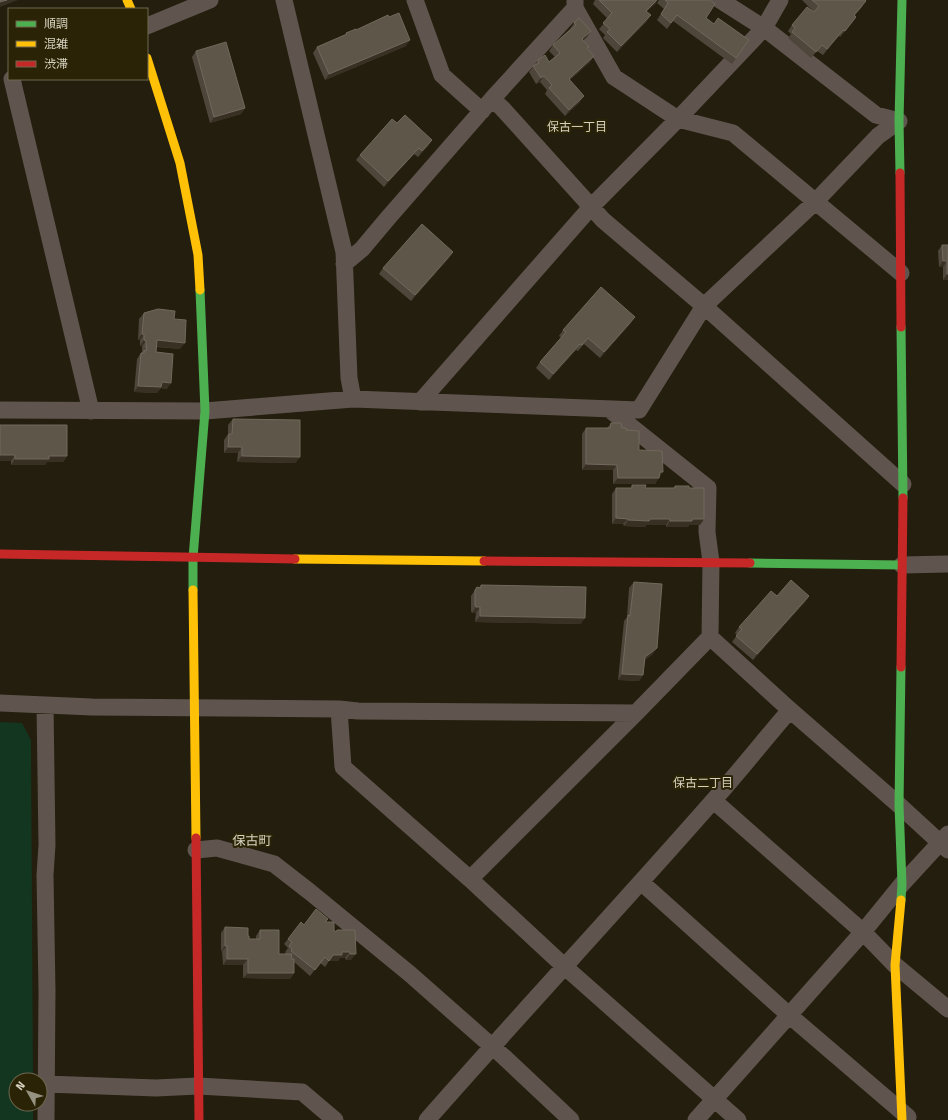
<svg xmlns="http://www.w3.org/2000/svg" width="948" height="1120" viewBox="0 0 948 1120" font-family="'Fira Sans','Noto Sans JP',sans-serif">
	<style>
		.park { fill: #133620 }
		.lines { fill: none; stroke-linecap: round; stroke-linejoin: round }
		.street { stroke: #60544e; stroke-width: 17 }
		.fast { stroke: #4caf50; stroke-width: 9 }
		.slow { stroke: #ffc107; stroke-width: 9 }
		.jam { stroke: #c62828; stroke-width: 9 }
		.wall { fill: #4f463b }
		.shaded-wall { fill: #373023 }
		.building { fill: #5e5649; stroke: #70695c }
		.labels { text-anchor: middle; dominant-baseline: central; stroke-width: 4; stroke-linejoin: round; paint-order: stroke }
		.neighbourhood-label { font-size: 12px; fill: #d6d2c1; stroke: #2b2305 }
		.quarter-label { font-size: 13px; fill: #d6d2c1; stroke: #2b2305 }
	</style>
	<rect width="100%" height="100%" fill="#231e0d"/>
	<path class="park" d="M0,722L22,723L31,740L33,1080H16V1104H33V1120H0Z"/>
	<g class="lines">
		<path class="street" d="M284,0L344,252L349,378L353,399
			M415,0L442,75L482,111
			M575,0V8L492,99L502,108L603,220L704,306L903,484
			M720,0L764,28L876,115L899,121
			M575,8L614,77L678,119L733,133L901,273
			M147,26L210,0
			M12,79L91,411
			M344,264L362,249L388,218L492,99
			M420,402L591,207L678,119L764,28L780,0
			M0,410L205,411L353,399L639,410L704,306L815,202L878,136L899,121
			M902,565L948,564
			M710,637L790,710L899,805L948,850
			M0,703L92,707L339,709L358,711L636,713L710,637L711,562L707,532L708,488L609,409
			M45,705L47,845L45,875L47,991L46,1120
			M339,709L343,767L470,879L565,967L738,1120
			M714,801L863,932L895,965L948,1009
			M196,850L217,848L274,864L310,892L410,974L504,1057L571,1120
			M470,879L636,713
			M641,882L789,1015L908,1117
			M46,1084L156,1088L198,1086L302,1092L335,1120
			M427,1120C521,1013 618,909 712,802C739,772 764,740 790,710
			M696,1120L863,932L902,884L948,834"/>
		<path class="fast" d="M900,173L899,121L902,0
			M901,327L903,498
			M750,563L902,565
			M193,590V558L205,411L200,290
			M901,900L902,884L899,805L901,667"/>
		<path class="slow" d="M127,0L131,9
			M147,58L180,163L198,255L200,290
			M295,559L484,561
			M193,590L196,838
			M901,900L895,965L902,1120"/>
		<path class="jam" d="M900,173L901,327
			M0,554L295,559
			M484,561L750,563
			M901,667L903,498
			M196,838L199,1120"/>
	</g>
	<path class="wall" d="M595,0H657L655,4L647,11V21L617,52L603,38L605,35L599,29L608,19L593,4Z
		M659,0H711L706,18L714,24L749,40L732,64L673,21L667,29L657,20L664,9L657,3Z
		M802,0H865L862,7L855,15L856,17L840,37L839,36L823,55L817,51L811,58L788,38L791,34L788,31L792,25L814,12Z
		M574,23L587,37L583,41L589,47L588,49L594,56L590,62L570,80L580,102L565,116L545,94L547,90L540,82L536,84L529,72L538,60L549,62L555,57L549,51L553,45L570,29Z
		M356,30L406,46L325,80L313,53L317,47L345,35L346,33Z
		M196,51L245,108L241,114L210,123L192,57Z
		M397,123L432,140L428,146L418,157L414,154L384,187L356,160L360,155Z
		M942,245H948V280H943V267H939L938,251Z
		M449,258L411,301L379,274L383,268Z
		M144,313L174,319L180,349L157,347L156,352L167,389L161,388L157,393L134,392L137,359L141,353H142V346H140V340H138L139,319Z
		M631,323L600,358L584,344L578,351L576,350L549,380L536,368L540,362L562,338L559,336L563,330Z
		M233,419L300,457L295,463L237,462L238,453H224V440L228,434V425Z
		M611,423L622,428L626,430L639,450L659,477L655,484H613V470H582V434L586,428H607Z
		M0,425L67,456L63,462H47L45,465H11V461H0Z
		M632,485L645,488H673L675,486L689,488L704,519L700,525H689L688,527H666V525H646L645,527L624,526L623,524H612V494L616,488H631Z
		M634,582L653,654L645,660L643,675L639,681L618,680L624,621L627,617L629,588Z
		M481,585L581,624L475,622L476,613H472L471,611V596L477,587L479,588Z
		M777,596H809L805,602L753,660L732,642L737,635L735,633L739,627Z
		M326,922L336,932L355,930L351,960H346L345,958H340L338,961H329L325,967L320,963L310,976L294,962V973L290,979L243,978V965H223L222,951H221V933L225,927L248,936L249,939H256V936L260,930L279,954H286L285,952L288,948L284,944L288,939L304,925Z"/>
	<path class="shaded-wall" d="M7,0H18L0,7V2Z
		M657,0L655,4L642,16L646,11Z
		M651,15L647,21L617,52L621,46Z
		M856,17L852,23L840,37L845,31Z
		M843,30L839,36L823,55L827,49Z
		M591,31L587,37L578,45L582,39Z
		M410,40L406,46L325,80L329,74Z
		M594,56L590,62L565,85L569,79Z
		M544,76L540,82L536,84L541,78Z
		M584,96L580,102L565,116L569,110Z
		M245,108L241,114L210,123L214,117Z
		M432,140L428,146L418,157L422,151Z
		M419,148L414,154L384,187L388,181Z
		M453,252L449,258L411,301L415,295Z
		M943,261H947L943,267H939Z
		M947,274H948V280H943Z
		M635,317L631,323L600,358L604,352Z
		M142,334L144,335L140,340H138Z
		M144,340L146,341L142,346H140Z
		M157,340L185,343L180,349L153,346Z
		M580,344L576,350L549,380L553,374Z
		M162,382L171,383L167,389L161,388L157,393L134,392L138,386Z
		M228,447H242L238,453H224Z
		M0,455H15L11,461H0Z
		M49,456H67L63,462H47L45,465H11L15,459Z
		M242,456L300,457L295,463L237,462Z
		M586,464L617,465L613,470H582Z
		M660,472H663L655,484H613L618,478Z
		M616,518L628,519L623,524H612Z
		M650,519H670L666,525H646L645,527L624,526L628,520Z
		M692,519H704L700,525H689L688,527H666L670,521Z
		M809,596L805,602L753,660L757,654Z
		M476,607H480L476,613H472Z
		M480,616L585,618L581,624L475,622Z
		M657,648L653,654L641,663L645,657Z
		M622,674L643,675L639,681L618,680Z
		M225,946H227L222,951H221Z
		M342,952H350L345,958H340L338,961H329L325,967L333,955Z
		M350,954H356L351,960H346Z
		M227,959H248L243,965H223Z
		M248,973H294L290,979L243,978Z"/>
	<path class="building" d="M0,0H7L0,2Z
		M599,0H657L646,11L651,15L621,46L607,32L610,29L603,23L612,13Z
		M665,0H711V1L715,4L706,18L714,24L718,18L749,40L736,58L677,15L671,23L661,14L668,3Z
		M812,0H865L866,1L854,15L856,17L845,31L843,30L827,49L822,45L816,52L792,32L795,28L792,25L807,7L814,12L819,6Z
		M399,13L410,40L329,74L317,47L347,34L346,33L356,29V30L388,15L389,17Z
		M579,18L591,31L582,39L589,47L587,48L594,56L569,79L584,96L569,110L549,88L552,85L544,76L541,78L533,66L539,63L538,60L545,55L549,62L560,53L553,45L576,25L574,23Z
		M226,42L245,108L214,117L196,51Z
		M405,115L432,140L422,151L419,148L388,181L360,155L392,119L397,123Z
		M422,224L453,252L415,295L383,268Z
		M942,245H948V274H947V261H943Z
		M601,287L635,317L604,352L588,338L582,345L580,344L553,374L540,362L566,332L563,330Z
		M158,309L175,311L174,319L186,320L185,343L157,340L156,352L173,354L171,383L162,382L161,387L138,386L141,353H144V350L146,351L147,348H146V341L144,340V335L142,334L144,313Z
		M233,419L300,420V457L242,456V447H228L229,434H232Z
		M611,423H621L622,428H626V430L639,431V450L662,451L663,472H660L659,478H618L617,465L586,464V428H610Z
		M0,425H67V456H49V459H15V455H0Z
		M632,485H646L645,488H675V486H689V488H704V519H692V521H670V519H650L649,521L628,520V519L616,518V488H632Z
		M791,580L809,596L757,654L736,636L742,629L739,627L771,591L777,596Z
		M634,582L662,584L657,648L645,657L643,675L622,674L628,615L630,616Z
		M481,585L586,587L585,618L480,616V607H476L475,605V590L477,587L481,588Z
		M316,909L328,919L325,922H334V930L336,932L337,930H355L356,954H350V952H342V955H333L329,961L325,957L315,970L291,951L292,949L289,946L292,942L288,939L301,922L304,925Z
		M225,927L248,928V936H249V939H260V930H279V954H292L291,959H294V973H248V959H227V946H225Z"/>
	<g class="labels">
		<g class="neighbourhood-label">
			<text x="577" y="127">保古一丁目</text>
			<text x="703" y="783">保古二丁目</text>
		</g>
		<g class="quarter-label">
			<text x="252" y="840">保古町</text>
		</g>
	</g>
	<rect x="8" y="8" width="140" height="72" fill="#2b2305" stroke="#6f6950"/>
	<rect x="16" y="21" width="20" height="6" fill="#4caf50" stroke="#6f6950"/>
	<text x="44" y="28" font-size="12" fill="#d6d2c1">順調</text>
	<rect x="16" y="41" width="20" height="6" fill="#ffc107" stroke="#6f6950"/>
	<text x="44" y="48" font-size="12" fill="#d6d2c1">混雑</text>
	<rect x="16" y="61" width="20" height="6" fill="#c62828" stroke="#6f6950"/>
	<text x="44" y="68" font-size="12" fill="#d6d2c1">渋滞</text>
	<g transform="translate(28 1092) rotate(309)"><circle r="19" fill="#2b2305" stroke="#6f6950"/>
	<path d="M0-3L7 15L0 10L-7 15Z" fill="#979382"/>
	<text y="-6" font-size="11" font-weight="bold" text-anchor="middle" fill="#d6d2c1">N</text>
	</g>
</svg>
